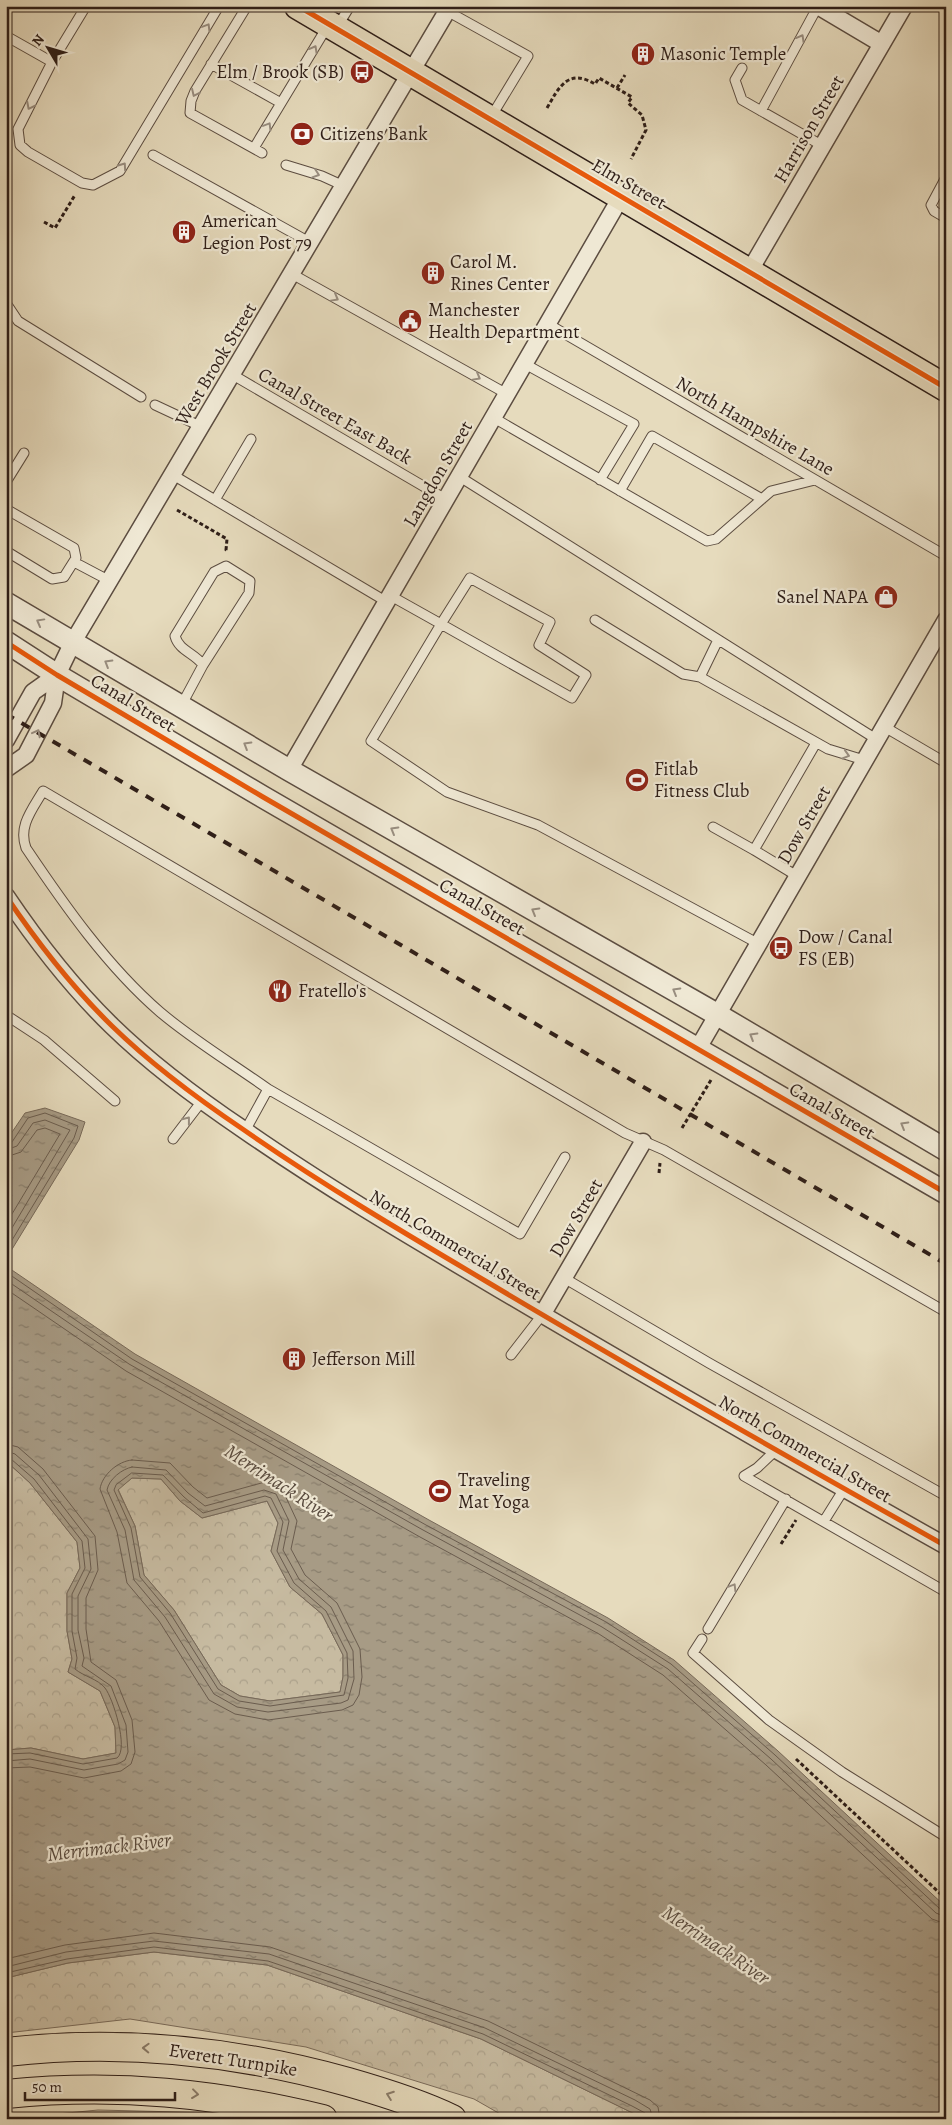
<svg xmlns="http://www.w3.org/2000/svg" width="952" height="2125" viewBox="0 0 952 2125" font-family="Alegreya,serif">
	<style>
		.grass { fill: #c7bba1; stroke: #7a6c5c }
		.forest { fill: url(#forest-crowns); stroke: #7a6c5c }
		.water { fill: url(#water-ripples); stroke: #776959; fill-rule: evenodd }
		.lines { fill: none; stroke-linecap: round; stroke-linejoin: round }
		.shore { stroke: #6a5c4e; stroke-width: 1 }
		.service-casing { stroke: #5c4d41; stroke-width: 11 }
		.minor-casing { stroke: #5c4d41; stroke-width: 19 }
		.tertiary-casing { stroke: #5c4d41; stroke-width: 24 }
		.primary-casing { stroke: #2e1e18; stroke-width: 29 }
		.motorway-casing { stroke: #2e1e18; stroke-width: 30 }
		.path { stroke: #2e1e18; stroke-width: 3; stroke-dasharray: 4 2.5; stroke-linecap: butt }
		.service { stroke: #efe8d4; stroke-width: 9 }
		.minor { stroke: #efe8d4; stroke-width: 16 }
		.tertiary { stroke: #efe8d4; stroke-width: 21 }
		.primary { stroke: #e6dbbd; stroke-width: 26 }
		.motorway { stroke: #e6dbbd; stroke-width: 28 }
		.rail { stroke: #2e1e18; stroke-width: 4; stroke-dasharray: 9 9; stroke-linecap: butt }
		.cycleway-casing { stroke: #efe8d4; stroke-width: 8 }
		.cycleway { stroke: #e8590c; stroke-width: 5 }
		.oneway { stroke: #988d7f }
		.oneway2 { stroke: #8a7c6a }
		.labels { text-anchor: middle; dominant-baseline: central; stroke-width: 4.5; stroke-linejoin: round; paint-order: stroke }
		.poi-label { font-size: 19px; fill: #2e1e18; stroke: #efe8d4; text-anchor: start }
		.street-label { font-size: 19px; fill: #2e1e18; stroke: #efe8d4 }
		.water-label { font-size: 20px; font-style: italic; fill: #584a3e; stroke: #efe8d4 }
	</style>
	<defs>
		<pattern id="forest-crowns" width="20" height="18" patternUnits="userSpaceOnUse" patternTransform="scale(1.25)"><rect width="20" height="18" fill="#c7bba1"/><path d="M2 6a3 3 0 1 1 6 0M12 15a3 3 0 1 1 6 0" fill="none" stroke="#aba08a"/></pattern>
		<pattern id="water-ripples" width="26" height="14" patternUnits="userSpaceOnUse" patternTransform="scale(1.25)"><rect width="26" height="14" fill="#a79b85"/><path d="M2 4q2-2 4 0t4 0M15 11q2-2 4 0t4 0" fill="none" stroke="#887e6c"/></pattern>
	</defs>
	<rect width="100%" height="100%" fill="#e6dbbd"/>
	<filter id="stains"><feTurbulence type="fractalNoise" baseFrequency=".004" numOctaves="4"/><feColorMatrix values="0 0 0 0 .2 0 0 0 0 .09 0 0 0 0 .02 0 0 0 .5 -.17"/></filter>
	<radialGradient id="worn" r=".72"><stop offset=".6" stop-color="#630" stop-opacity="0"/><stop offset="1" stop-color="#630" stop-opacity=".3"/></radialGradient>
	<path class="grass" d="M98,2110L219,2113L246,2119H6Z"/>
	<path class="forest" d="M6,1461L30,1483L77,1542L80,1568L67,1593V1631L72,1659L68,1672L100,1691L115,1727L116,1753L83,1759L31,1748L6,1750Z
		M132,1478L161,1479L180,1501L202,1518L267,1501L278,1523L271,1551L290,1587L322,1614L343,1655V1677L340,1692L270,1701L240,1696L221,1685L174,1610L144,1575L135,1526L118,1489Z
		M154,1952L267,1965L481,2039L645,2119H509L474,2099L306,2047L130,2019L6,2033V1978L68,1963Z"/>
	<path class="water" d="M45,1108L85,1122L79,1140L6,1259V1141L25,1113Z
		M6,1266L135,1354L429,1520L608,1618L674,1660L778,1751L946,1907V2119H645L481,2039L267,1965L154,1952L68,1963L6,1978V1750L31,1748L83,1759L116,1753L115,1727L100,1691L68,1672L72,1659L67,1631V1593L80,1568L77,1542L30,1483L6,1461ZM132,1478L161,1479L180,1501L202,1518L267,1501L278,1523L271,1551L290,1587L322,1614L343,1655V1677L340,1692L270,1701L240,1696L221,1685L174,1610L144,1575L135,1526L118,1490Z"/>
	<g class="lines">
		<path class="shore" d="M6,1143L12,1142L28,1118L45,1113L78,1126L74,1138L6,1250
			M6,1150L17,1146L33,1123L45,1120L70,1130L6,1238
			M6,1157L21,1152L37,1130L45,1128L60,1134L6,1224
			M6,1272L132,1359L426,1525L606,1622L671,1664L775,1755L940,1909L946,1910
			M6,1280L129,1364L423,1530L602,1627L668,1669L771,1759L936,1913L946,1917
			M6,1289L126,1371L420,1537L599,1634L663,1675L766,1765L932,1919L946,1924
			M6,1444L18,1447L43,1469L95,1536L98,1570L86,1598V1629L91,1662L116,1680L132,1720L135,1752L131,1764L121,1771L84,1778L30,1767L6,1768
			M6,1451L15,1454L39,1475L88,1539L91,1569L78,1596V1630L84,1658L82,1666L111,1686L126,1725L128,1752L125,1760L118,1764L84,1770L30,1759L6,1761
			M6,1458L11,1459L34,1479L82,1541L85,1568L72,1594V1631L77,1658L75,1669C83,1676 98,1679 105,1688C113,1698 129,1749 117,1758L83,1764L30,1753L6,1754
			M132,1460L170,1463L193,1487L207,1498L265,1482L275,1484L283,1491L297,1521L291,1549L305,1575L337,1603L360,1649L362,1677L359,1695L353,1705L342,1710L268,1720L235,1714L209,1700L159,1621L127,1583L117,1532L100,1489C102,1475 118,1461 132,1460Z
			M132,1467L166,1470L188,1493L205,1506L264,1490L276,1494L289,1521L283,1550L299,1579L331,1607L353,1651L354,1679L348,1700L341,1703L268,1712L237,1707L214,1694L165,1617L134,1580L125,1530L107,1490C109,1479 122,1469 132,1467Z
			M132,1473L163,1475L184,1497L203,1513L265,1496L271,1498L283,1522L277,1551L294,1583L326,1611L347,1653L348,1678L344,1695L270,1706L239,1701L218,1689L170,1613L140,1577L131,1528L114,1490L116,1485Z
			M6,1959L65,1945L154,1933L270,1947L488,2021L650,2100L658,2107L660,2119
			M6,1967L66,1952L154,1941L269,1954L485,2028L635,2100L650,2109L653,2119
			M6,1973L67,1959L154,1947L268,1961L483,2034L632,2106L645,2113L647,2119"/>
		<g class="service-casing">
			<path id="service" d="M86,6L52,62L18,129L20,145L28,152L82,183L93,185L120,171L219,6
				M247,6L195,91L191,101L190,113L262,153
				M447,11L528,56L491,117
				M337,27L350,6
				M6,36L52,62
				M211,64L281,103
				M742,68L735,80L742,100L823,146
				M761,111L818,6
				M254,148L327,27
				M153,155L311,243
				M286,165L322,176L344,186
				M946,177L931,205L934,211L946,218
				M292,274L507,394
				M6,303L18,321L141,397
				M548,324L946,556
				M525,364L634,424L600,480
				M233,375L447,500
				M155,405L202,427
				M494,418L707,541L716,539L771,491L815,480
				M173,475L387,602
				M460,477L876,739
				M6,482L24,453
				M620,491L652,436L762,499
				M215,500L251,439
				M6,509L74,548L76,558L64,577L52,579L6,551
				M74,562L110,581
				M470,578L550,622L539,645L586,675L572,698L441,624Z
				M391,596L441,624L371,741L447,792L538,825L759,944
				M595,620L683,674L700,677
				M718,640L700,677L828,749L864,760
				M181,706L203,665C195,653 179,651 175,636L214,572L226,566L250,581L249,593L203,665
				M883,726L946,763
				M713,827L754,850
				M797,876L754,850L816,743
				M6,1015L44,1040L115,1101
				M268,1089L520,1234L565,1157
				M245,1131L268,1089C233,1064 193,1040 160,1012C107,966 65,906 26,848C18,826 32,810 43,791L625,1133L664,1150L946,1312
				M173,1139L202,1101
				M564,1278L709,1363L946,1496
				M511,1355L542,1315
				M776,1450L757,1468L744,1476L946,1592
				M824,1521L844,1489
				M708,1629L786,1499
				M702,1639L693,1653L769,1720L842,1772L946,1837"/>
		</g>
		<g class="minor-casing">
			<path id="minor" d="M818,6L882,44
				M749,272L904,6
				M6,740L33,692L57,675
				M6,769L26,755L53,703L57,675L73,642L450,6
				M289,770L621,197
				M6,896C37,942 73,988 112,1026C152,1065 198,1099 244,1130C323,1185 406,1234 489,1283C640,1373 793,1460 946,1546
				M697,1050L946,620
				M542,1315L643,1142"/>
		</g>
		<g class="tertiary-casing">
			<path id="tertiary" d="M6,603L289,770L718,1015L946,1150
				M6,642L57,675L263,797L946,1193"/>
		</g>
		<g class="primary-casing">
			<path id="primary" d="M298,6L946,388"/>
		</g>
		<g class="motorway-casing">
			<path id="motorway" d="M6,2052C121,2039 237,2051 348,2082C383,2092 419,2103 452,2119
				M6,2094C118,2083 214,2093 323,2119"/>
		</g>
		<path class="path" d="M617,88L625,75
			M547,108C559,87 568,68 595,84L599,78L632,97L628,103L642,115L646,130L631,159
			M44,222L55,228L75,195
			M177,510L227,539L226,550L228,551
			M682,1128L711,1080
			M659,1173L660,1163
			M781,1544L796,1520
			M796,1759L946,1899"/>
		<use href="#service" class="service"/>
		<use href="#minor" class="minor"/>
		<use href="#tertiary" class="tertiary"/>
		<use href="#primary" class="primary"/>
		<use href="#motorway" class="motorway"/>
		<path class="rail" d="M6,714L946,1264"/>
		<g class="cycleway-casing">
			<path id="cycleway" d="M298,6L946,388
				M6,642L57,675L263,797L946,1193
				M6,896C37,942 73,988 112,1026C152,1065 198,1099 244,1130C323,1185 406,1234 489,1283C640,1373 793,1460 946,1546"/>
		</g>
		<use href="#cycleway" class="cycleway"/>
	</g>
	<defs><path id="oneway-chevron" d="M-2-3.5L2.5 0L-2 3.5" fill="none" stroke-width="1.6" stroke-linecap="round" stroke-linejoin="round" transform="scale(1.25)"/></defs>
	<g class="oneway">
		<use href="#oneway-chevron" transform="translate(207 27) rotate(-59)"/>
		<use href="#oneway-chevron" transform="translate(801 38) rotate(-61)"/>
		<use href="#oneway-chevron" transform="translate(314 49) rotate(-61)"/>
		<use href="#oneway-chevron" transform="translate(195 93) rotate(115)"/>
		<use href="#oneway-chevron" transform="translate(30 106) rotate(117)"/>
		<use href="#oneway-chevron" transform="translate(268 126) rotate(-59)"/>
		<use href="#oneway-chevron" transform="translate(123 166) rotate(-55)"/>
		<use href="#oneway-chevron" transform="translate(316 174) rotate(19)"/>
		<use href="#oneway-chevron" transform="translate(335 298) rotate(29)"/>
		<use href="#oneway-chevron" transform="translate(477 377) rotate(29)"/>
		<use href="#oneway-chevron" transform="translate(40 622) rotate(-151)"/>
		<use href="#oneway-chevron" transform="translate(108 663) rotate(-149)"/>
		<use href="#oneway-chevron" transform="translate(37 733) rotate(-62)"/>
		<use href="#oneway-chevron" transform="translate(247 745) rotate(-149)"/>
		<use href="#oneway-chevron" transform="translate(846 755) rotate(17)"/>
		<use href="#oneway-chevron" transform="translate(394 830) rotate(-150)"/>
		<use href="#oneway-chevron" transform="translate(535 911) rotate(-150)"/>
		<use href="#oneway-chevron" transform="translate(676 991) rotate(-150)"/>
		<use href="#oneway-chevron" transform="translate(753 1036) rotate(-149)"/>
		<use href="#oneway-chevron" transform="translate(187 1120) rotate(-52)"/>
		<use href="#oneway-chevron" transform="translate(904 1125) rotate(-150)"/>
		<use href="#oneway-chevron" transform="translate(733 1587) rotate(-59)"/>
	</g>
	<g class="oneway2">
		<use href="#oneway-chevron" transform="translate(146 2048) rotate(-178)"/>
		<use href="#oneway-chevron" transform="translate(195 2094) rotate(7)"/>
		<use href="#oneway-chevron" transform="translate(390 2095) rotate(-160)"/>
	</g>
	<defs>
		<g id="building-disc" transform="scale(1.25)"><circle r="9.5" fill="#8f2418" stroke="#efe8d4"/><path d="M-4-6H4V6H1V3H-1V6H-4ZM-2.5-4.3h1.7v1.8h-1.7ZM.8-4.3h1.7v1.8H.8ZM-2.5-1h1.7V.8h-1.7ZM.8-1h1.7V.8H.8Z" fill="#fff"/></g>
		<g id="bus-disc" transform="scale(1.25)"><circle r="9.5" fill="#8f2418" stroke="#efe8d4"/><path d="M-5-6H5V4H4V6H2V4H-2V6H-4V4H-5ZM-3.5-4V0h7V-4ZM-3.5 1.2v1.5H-2V1.2ZM2 1.2v1.5H3.5V1.2Z" fill="#fff"/></g>
		<g id="bank-disc" transform="scale(1.25)"><circle r="9.5" fill="#8f2418" stroke="#efe8d4"/><path d="M-6-4H6V4H-6ZM0-2.3a2.3 2.3 0 1 0 0 4.6a2.3 2.3 0 1 0 0-4.6Z" fill="#fff"/></g>
		<g id="civic-disc" transform="scale(1.25)"><circle r="9.5" fill="#8f2418" stroke="#efe8d4"/><path d="M-.6-6.5H3V-4.5H.6V-3L4-1V1h2V6H-6V1h2V-1L-.6-3ZM-1.2 2.5V6h2.4V2.5Z" fill="#fff"/></g>
		<g id="shop-disc" transform="scale(1.25)"><circle r="9.5" fill="#8f2418" stroke="#efe8d4"/><path d="M-5-2.5h2.3a2.7 3.5 0 0 1 5.4 0H5L5.5 6h-11ZM-1.5-2.5h3a1.5 2.3 0 0 0-3 0Z" fill="#fff"/></g>
		<g id="stadium-disc" transform="scale(1.25)"><circle r="9.5" fill="#8f2418" stroke="#efe8d4"/><path d="M0-5a6.5 5 0 1 0 0 10a6.5 5 0 1 0 0-10ZM-3.5-1.8h7v3.6h-7Z" fill="#fff"/></g>
		<g id="restaurant-disc" transform="scale(1.25)"><circle r="9.5" fill="#8f2418" stroke="#efe8d4"/><path d="M-5-6h1v4h1v-4h1v4h1v-4h1v5L-1.5 .5V6h-2V.5L-5-1ZM5-6V6H3V1.5H1.5Q1.5-4 5-6Z" fill="#fff"/></g>
	</defs>
	<g fill-rule="evenodd">
		<use href="#building-disc" x="643" y="54"/>
		<use href="#bus-disc" x="362" y="72"/>
		<use href="#bank-disc" x="302" y="134"/>
		<use href="#building-disc" x="184" y="232"/>
		<use href="#building-disc" x="433" y="273"/>
		<use href="#civic-disc" x="410" y="321"/>
		<use href="#shop-disc" x="886" y="597"/>
		<use href="#stadium-disc" x="637" y="780"/>
		<use href="#bus-disc" x="781" y="948"/>
		<use href="#restaurant-disc" x="280" y="991"/>
		<use href="#building-disc" x="294" y="1359"/>
		<use href="#stadium-disc" x="440" y="1491"/>
	</g>
	<g class="labels">
		<g class="poi-label">
			<text x="660" y="54">Masonic Temple</text>
			<text x="344" y="72" text-anchor="end">Elm / Brook (SB)</text>
			<text x="320" y="134">Citizens Bank</text>
			<text x="202" y="221">American<tspan x="202" dy="22">Legion Post 79</tspan></text>
			<text x="450" y="262">Carol M.<tspan x="450" dy="22">Rines Center</tspan></text>
			<text x="428" y="310">Manchester<tspan x="428" dy="22">Health Department</tspan></text>
			<text x="868" y="597" text-anchor="end">Sanel NAPA</text>
			<text x="654" y="769">Fitlab<tspan x="654" dy="22">Fitness Club</tspan></text>
			<text x="798" y="937">Dow / Canal<tspan x="798" dy="22">FS (EB)</tspan></text>
			<text x="298" y="991">Fratello's</text>
			<text x="312" y="1359">Jefferson Mill</text>
			<text x="458" y="1480">Traveling<tspan x="458" dy="22">Mat Yoga</tspan></text>
		</g>
		<g class="street-label">
			<text transform="translate(809 129) rotate(-60)">Harrison Street</text>
			<text transform="translate(629 184) rotate(30)">Elm Street</text>
			<text transform="translate(216 364) rotate(-59)">West Brook Street</text>
			<text transform="translate(335 416) rotate(30)">Canal Street East Back</text>
			<text transform="translate(755 426) rotate(30)">North Hampshire Lane</text>
			<text transform="translate(438 474) rotate(-60)">Langdon Street</text>
			<text transform="translate(133 703) rotate(31)">Canal Street</text>
			<text transform="translate(804 825) rotate(-60)">Dow Street</text>
			<text transform="translate(482 907) rotate(30)">Canal Street</text>
			<text transform="translate(832 1111) rotate(30)">Canal Street</text>
			<text transform="translate(576 1218) rotate(-60)">Dow Street</text>
			<text transform="translate(455 1245) rotate(31)">North Commercial Street</text>
			<text transform="translate(805 1449) rotate(30)">North Commercial Street</text>
			<text transform="translate(233 2060) rotate(9)">Everett Turnpike</text>
		</g>
		<g class="water-label">
			<text transform="translate(279 1483) rotate(33)">Merrimack River</text>
			<text transform="translate(109 1847) rotate(-7)">Merrimack River</text>
			<text transform="translate(716 1945) rotate(34)">Merrimack River</text>
		</g>
	</g>
	<rect width="952" height="2125" fill="none" stroke="#e6dbbd" stroke-width="25"/>
	<rect x="8" y="8" width="937" height="2110" fill="none" stroke="#2e1e18" stroke-width="2.5"/>
	<rect x="12" y="12" width="927" height="2100" fill="none" stroke="#2e1e18"/>
	<g transform="translate(48 48) rotate(308)" stroke="#efe8d4" stroke-width="4" paint-order="stroke">
	<path d="M0-4L9 19L0 12L-9 19Z" fill="#2e1e18"/>
	<text y="-8" font-size="14" font-weight="bold" text-anchor="middle" fill="#2e1e18">N</text>
	</g>
	<path d="M25 2092v8h150v-8" fill="none" stroke="#2e1e18" stroke-width="2.5"/>
	<text x="32" y="2092" font-size="15" fill="#2e1e18" stroke="#efe8d4" stroke-width="4" paint-order="stroke">50 m</text>
	<rect width="100%" height="100%" filter="url(#stains)"/>
	<rect width="100%" height="100%" fill="url(#worn)"/>
</svg>
